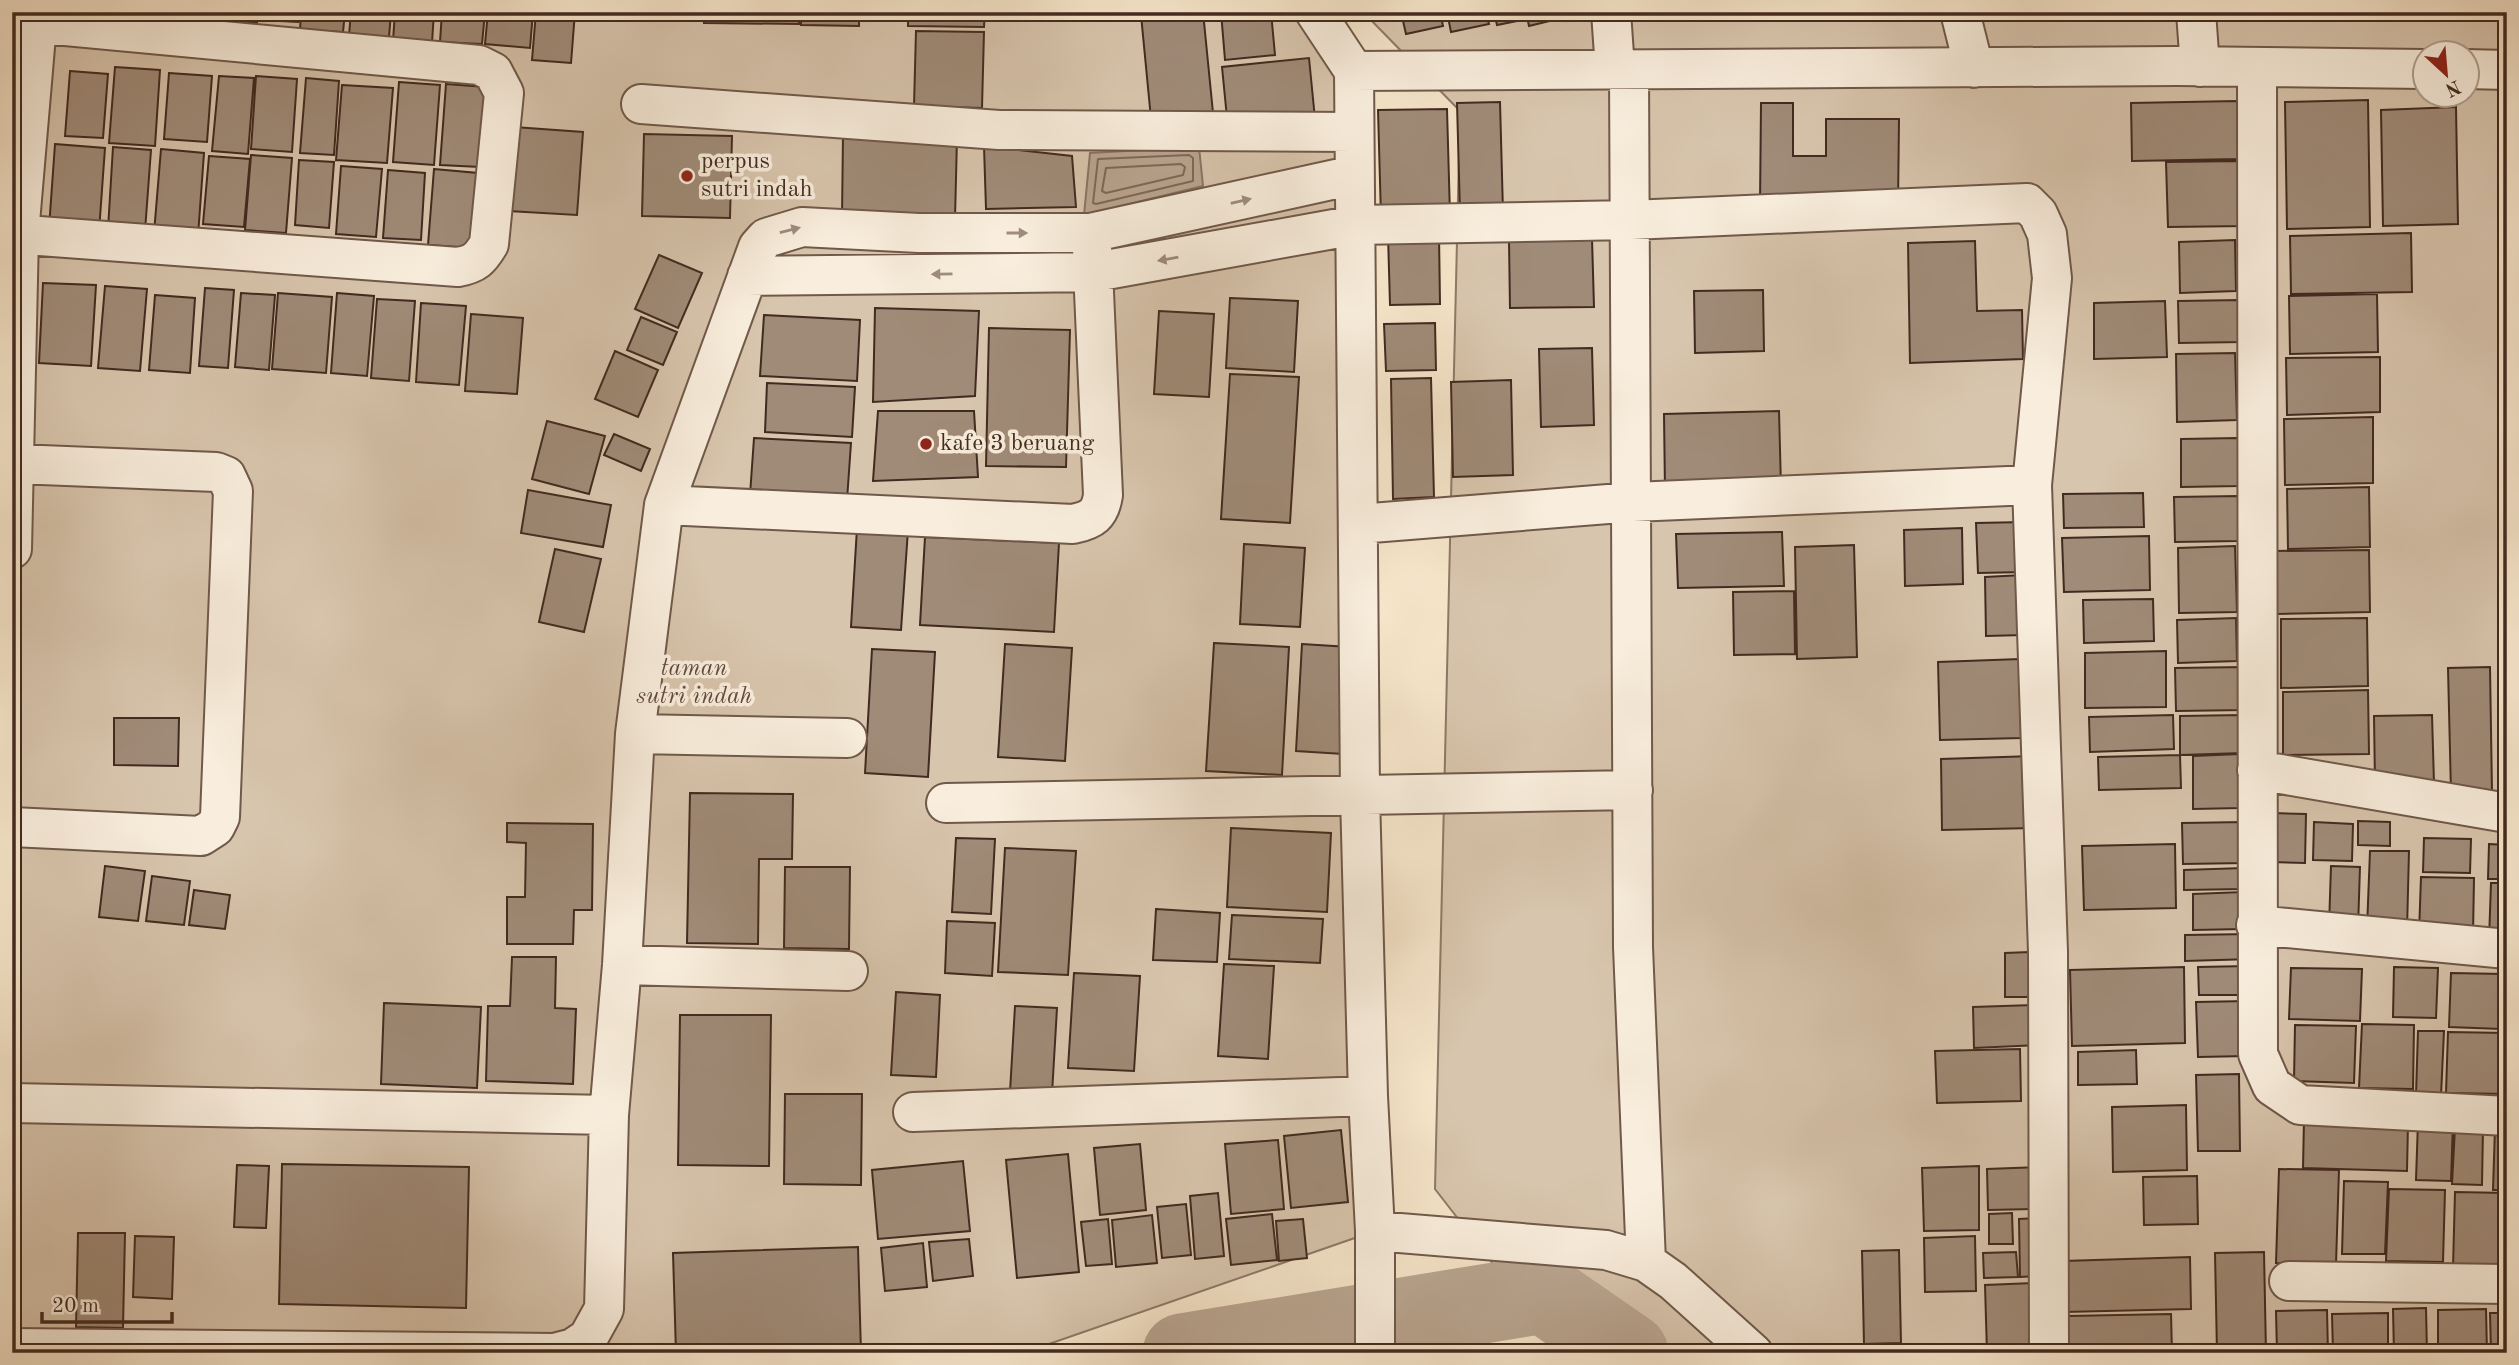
<svg xmlns="http://www.w3.org/2000/svg" width="2519" height="1365" viewBox="0 0 2519 1365" font-family="'Old Standard TT',serif">
	<style>
		.green { fill: #d8c5ad; stroke: #8e7866; stroke-width: 2; fill-rule: evenodd }
		.water { fill: #b9a590; stroke: #8a7463; stroke-width: 2 }
		.lines { fill: none; stroke-linecap: round; stroke-linejoin: round }
		.shore { stroke: #7e6858; stroke-width: 2 }
		.river { stroke: #b9a590; stroke-width: 79 }
		.building { fill: #a08b78; stroke: #432a20; stroke-width: 2 }
		.street-casing { stroke: #70594a; stroke-width: 42 }
		.street { stroke: #f9eedd; stroke-width: 38 }
		.oneway { fill: #9e8c7e }
		.poi-dot { fill: #8f2418; stroke: #f9eedd; stroke-width: 2.5 }
		.labels { text-anchor: middle; dominant-baseline: central; stroke-width: 7; stroke-linejoin: round; paint-order: stroke }
		.poi-label { font-size: 24px; fill: #432a20; stroke: #f9eedd; text-anchor: start }
		.park-label { font-size: 24px; font-style: italic; fill: #61493c; stroke: #f9eedd }
	</style>
	<rect width="100%" height="100%" fill="#f6e5ca"/>
	<filter id="stains"><feTurbulence type="fractalNoise" baseFrequency=".00286" numOctaves="4"/><feColorMatrix values="0 0 0 0 .2 0 0 0 0 .09 0 0 0 0 .02 0 0 0 .5 -.17"/></filter>
	<radialGradient id="worn" r=".72"><stop offset=".6" stop-color="#630" stop-opacity="0"/><stop offset="1" stop-color="#630" stop-opacity=".3"/></radialGradient>
	<path class="green" d="M12,12H1315L1354,71L1375,1231L1023,1353H12Z
		M1363,12H2507V1353H1562L1435,1189L1460,111ZM2424,52H2466V94H2424Z"/>
	<path class="water" d="M1199,147L1203,186L1084,215L1090,153Z"/>
	<g class="lines">
		<path class="shore" d="M1189,155L1193,158V181L1096,204L1093,203L1098,159Z
			M1181,164L1185,167L1183,175L1106,193L1102,191L1106,168Z"/>
		<path class="river" d="M1182,1353L1544,1294L1629,1353"/>
	</g>
	<path class="building" d="M172,12H206V20L171,18Z
		M208,12H258L257,23L208,19Z
		M262,12H298V22L261,20Z
		M301,12H345L343,32L300,30Z
		M351,12H391L388,50L348,47Z
		M395,12H434L432,43L393,41Z
		M442,12H485L482,44L440,42Z
		M488,12H533L530,48L485,44Z
		M536,12H575L571,63L532,60Z
		M704,12H799V24L704,23Z
		M801,12H859V26L801,25Z
		M862,12H904L903,21H862Z
		M908,12H985L984,27L908,26Z
		M1166,12H1203L1214,123L1152,129L1141,15Z
		M1221,12H1271L1275,55L1225,60Z
		M1401,12H1440L1443,26L1406,34Z
		M1447,12H1486L1489,24L1451,32Z
		M1494,12H1525L1527,19L1497,25Z
		M1526,12H1561L1562,18L1529,26Z
		M1565,12H1606L1567,21Z
		M916,31L984,32L982,108L914,106Z
		M1309,58L1315,119L1228,128L1222,67Z
		M115,67L160,70L155,146L109,143Z
		M70,71L108,74L103,138L65,136Z
		M169,73L212,76L207,142L164,139Z
		M219,76L254,78L248,154L212,151Z
		M256,76L297,79L292,152L251,149Z
		M306,78L339,81L334,155L300,153Z
		M399,82L440,85L434,165L393,162Z
		M446,84L486,87L480,167L440,165Z
		M342,85L393,88L387,163L336,160Z
		M2368,100L2370,227L2287,229L2285,102Z
		M2237,101L2238,159L2132,161L2131,103Z
		M1500,102L1503,212L1460,213L1457,103Z
		M1761,103H1793V156H1826V119H1899L1898,207L1760,206Z
		M2456,107L2458,224L2383,226L2381,110Z
		M1447,109L1450,215L1381,217L1378,110Z
		M514,127L583,132L577,215L508,211Z
		M644,134L732,136L730,218L642,216Z
		M843,135L957,137L955,219L842,217Z
		M55,144L105,148L99,231L49,228Z
		M984,146L1072,156L1076,207L986,209Z
		M113,147L151,150L145,231L108,229Z
		M161,149L204,153L198,236L154,233Z
		M251,155L292,158L286,233L245,230Z
		M209,156L250,159L244,227L203,224Z
		M299,160L334,162L329,228L295,225Z
		M2243,161L2245,226L2168,227L2166,162Z
		M341,166L382,169L376,237L336,234Z
		M434,169L478,173L472,248L428,245Z
		M388,170L425,173L421,240L383,238Z
		M2411,233L2412,292L2291,294L2290,236Z
		M1439,234L1440,304L1390,305L1388,235Z
		M1592,238L1594,307L1510,308L1509,240Z
		M2235,240L2236,291L2180,293L2179,242Z
		M1975,241L1977,311L2022,310L2023,359L1910,363L1908,243Z
		M659,255L702,273L678,328L635,309Z
		M43,283L96,285L91,366L39,363Z
		M105,286L147,289L140,371L98,368Z
		M205,288L234,290L228,368L199,366Z
		M1763,290L1764,351L1695,353L1694,291Z
		M241,293L275,295L269,370L235,367Z
		M278,293L332,297L326,373L272,369Z
		M337,293L374,296L367,376L331,373Z
		M2377,294L2378,352L2290,354L2289,296Z
		M155,295L195,298L190,373L149,370Z
		M1230,298L1298,301L1294,372L1226,368Z
		M377,299L415,301L409,381L371,378Z
		M2241,300L2242,342L2179,343L2178,301Z
		M2165,301L2167,357L2094,359V303Z
		M421,303L466,306L459,385L416,382Z
		M875,308L979,311L975,396L873,402Z
		M1159,311L1214,314L1209,397L1154,394Z
		M471,314L523,318L517,394L465,391Z
		M764,315L860,320L857,381L760,376Z
		M641,317L677,332L663,365L627,350Z
		M1435,323L1436,370L1386,371L1384,324Z
		M989,328L1070,330L1066,467L986,466Z
		M1592,348L1594,425L1541,427L1539,349Z
		M615,351L658,370L638,417L595,399Z
		M2235,353L2237,420L2177,422L2176,354Z
		M2380,357V412L2287,415L2286,358Z
		M1230,374L1299,377L1290,523L1221,519Z
		M1431,378L1434,497L1393,499L1391,379Z
		M1511,380L1513,475L1453,477L1451,382Z
		M767,383L855,387L852,437L765,432Z
		M878,411H974L978,477L873,481Z
		M1779,411L1781,487L1665,490L1664,414Z
		M2373,417V483L2285,485L2284,419Z
		M547,421L605,436L589,494L532,479Z
		M614,434L650,449L641,471L604,455Z
		M754,438L851,443L847,500L750,495Z
		M2238,438L2239,486L2181,487V439Z
		M2369,487L2370,547L2288,549L2287,489Z
		M528,490L611,505L603,547L521,533Z
		M2143,493L2144,527L2064,528L2063,494Z
		M2238,496V541L2175,542L2174,497Z
		M2025,522L2027,572L1978,573L1976,523Z
		M857,528L908,530L901,630L851,627Z
		M1962,528L1963,584L1905,586L1904,530Z
		M1782,532L1784,586L1678,588L1676,534Z
		M2149,536L2150,590L2064,592L2062,538Z
		M925,537L1059,543L1054,632L920,625Z
		M1244,544L1305,548L1300,627L1240,624Z
		M1854,545L1857,657L1797,659L1795,547Z
		M2235,546L2237,612L2179,613L2178,548Z
		M555,549L601,559L584,632L539,622Z
		M2369,550L2370,612L2277,614L2275,551Z
		M2023,575L2024,635L1986,636L1985,577Z
		M1794,591L1795,654L1734,655L1733,592Z
		M2153,599L2154,641L2084,643L2083,600Z
		M2236,618L2237,661L2178,663L2177,620Z
		M2367,618L2368,686L2281,688V619Z
		M1214,643L1289,647L1282,775L1206,771Z
		M1005,644L1072,648L1065,761L998,757Z
		M1302,644L1349,647L1343,754L1296,751Z
		M872,649L935,652L928,777L865,773Z
		M2166,651V707L2085,708V653Z
		M2020,659L2021,738L1940,740L1938,662Z
		M2244,667L2245,710L2176,711L2175,668Z
		M2490,667L2492,792L2451,793L2448,668Z
		M2368,690L2369,754L2283,755V692Z
		M2173,715L2174,749L2090,752L2089,717Z
		M2242,715L2243,753L2180,755V716Z
		M2432,715L2434,783L2375,784L2374,716Z
		M114,718H179L178,766L114,765Z
		M2503,730H2507V796H2504Z
		M2240,754L2241,808L2193,809V756Z
		M2180,755L2181,788L2099,790L2098,757Z
		M2034,756L2035,828L1942,830L1941,759Z
		M690,793L793,794L792,859H759L758,944L687,943Z
		M2272,813L2306,814L2305,863L2271,862Z
		M2358,821L2390,822V846L2358,845Z
		M2245,822L2246,863L2183,864L2182,823Z
		M2314,822L2353,824L2352,861L2313,860Z
		M507,823L593,824L592,910H574L573,944H507V897H525L526,843L507,842Z
		M1231,828L1331,833L1327,912L1227,907Z
		M956,838L995,839L991,914L952,912Z
		M2424,838L2471,839L2470,873L2423,872Z
		M2175,844L2176,908L2084,910L2082,846Z
		M2489,844L2507,845V879H2488Z
		M1005,848L1076,851L1068,975L998,972Z
		M2370,851H2409L2407,930L2367,929Z
		M105,866L145,871L138,921L99,917Z
		M2331,866L2360,867L2358,928L2329,927Z
		M785,867H850L849,949L784,948Z
		M2243,868V889L2184,890V870Z
		M152,876L190,881L184,925L146,921Z
		M2421,877L2474,878L2473,935L2419,934Z
		M2491,883H2507V942L2489,941Z
		M194,890L230,895L225,929L189,925Z
		M2243,892L2244,929L2193,930V894Z
		M1156,909L1220,913L1217,962L1153,960Z
		M1232,915L1323,919L1320,963L1229,959Z
		M947,921L995,923L992,976L945,973Z
		M2251,934L2252,959L2185,961V935Z
		M2029,952V997H2005V953Z
		M512,957H556L555,1008L576,1009L573,1084L486,1081L488,1006H510Z
		M1224,964L1274,966L1268,1059L1218,1056Z
		M2248,966L2249,995H2199L2198,967Z
		M2184,967L2185,1043L2072,1046L2070,970Z
		M2394,967L2438,968L2436,1018L2393,1017Z
		M2291,968L2362,969L2360,1021L2289,1019Z
		M1074,973L1140,976L1134,1071L1068,1068Z
		M2451,973L2503,974L2501,1029L2449,1027Z
		M896,992L940,995L936,1077L891,1075Z
		M2248,1001V1056L2198,1057L2196,1002Z
		M384,1003L481,1007L477,1088L381,1084Z
		M2036,1005L2037,1045L1974,1048L1973,1007Z
		M1015,1006L1057,1008L1052,1094L1010,1092Z
		M680,1015H771L769,1166L678,1165Z
		M2362,1024L2414,1025L2413,1089L2359,1088Z
		M2295,1025L2356,1026L2354,1083L2294,1081Z
		M2418,1031H2444L2441,1096L2416,1095Z
		M2448,1032L2507,1033V1094L2446,1093Z
		M2020,1049L2021,1101L1937,1103L1935,1051Z
		M2136,1050L2137,1084L2078,1085V1052Z
		M2239,1074L2240,1151H2198L2196,1075Z
		M785,1094H862L861,1185L784,1184Z
		M2186,1105L2187,1170L2113,1172L2112,1107Z
		M2304,1120L2408,1123L2407,1171L2303,1168Z
		M2418,1121L2453,1122L2451,1181L2416,1180Z
		M2495,1127H2507V1190H2493Z
		M2455,1128H2483L2482,1185L2452,1184Z
		M1341,1130L1348,1202L1291,1208L1284,1136Z
		M1278,1140L1284,1209L1231,1214L1225,1144Z
		M1140,1144L1146,1210L1100,1215L1094,1148Z
		M1068,1154L1079,1272L1017,1278L1006,1160Z
		M963,1161L970,1231L878,1239L872,1170Z
		M282,1164L469,1167L466,1308L279,1304Z
		M237,1165L269,1166L266,1228L234,1227Z
		M1979,1166V1230L1924,1231L1922,1168Z
		M2039,1167L2040,1209L1988,1210L1987,1169Z
		M2279,1169L2339,1170L2336,1264L2276,1263Z
		M2197,1176L2198,1224L2144,1225L2143,1177Z
		M2344,1181L2388,1182L2385,1254H2342Z
		M2389,1189L2445,1190L2443,1262L2386,1261Z
		M2455,1192L2507,1193V1269L2453,1268Z
		M1218,1193L1224,1256L1195,1259L1190,1196Z
		M1186,1204L1191,1255L1162,1258L1157,1207Z
		M2012,1213L2013,1244H1989V1214Z
		M1272,1214L1277,1260L1231,1265L1226,1219Z
		M1152,1215L1157,1263L1116,1267L1112,1220Z
		M2040,1218L2041,1276L2020,1277L2019,1219Z
		M1108,1219L1112,1264L1086,1266L1081,1222Z
		M1303,1219L1307,1258L1279,1261L1276,1221Z
		M78,1233H125L123,1328L76,1327Z
		M135,1236L174,1237L172,1299L133,1297Z
		M1975,1236L1976,1291L1925,1292L1924,1238Z
		M969,1239L973,1276L933,1281L929,1242Z
		M923,1243L927,1287L885,1291L881,1248Z
		M858,1247L861,1353H676L673,1253Z
		M1899,1250L1901,1343L1864,1344L1862,1251Z
		M2016,1252L2018,1277L1984,1278L1983,1253Z
		M2264,1252L2266,1353H2217L2215,1253Z
		M2190,1257L2191,1309L2064,1312V1261Z
		M2037,1283L2039,1353H1987L1985,1285Z
		M2426,1308L2427,1353H2394L2393,1309Z
		M2486,1309L2487,1353H2438V1310Z
		M2327,1310L2328,1353H2277L2276,1311Z
		M2388,1313V1353H2333L2332,1314Z
		M2490,1313H2507V1353H2491Z
		M2171,1314L2172,1353H2068V1316Z"/>
	<g class="lines">
		<g class="street-casing">
			<path id="street" d="M1315,12L1354,71L2177,66L2424,69
				M1611,12L1615,69
				M1960,12L1974,68
				M2196,12L2200,67
				M12,21L479,65L493,72L504,93L489,244C480,259 475,264 458,267L12,234
				M2257,67L2258,1054L2272,1086L2300,1105L2507,1116
				M1629,69L1633,947L1646,1262
				M2466,69L2507,70
				M1354,71L1360,795L1368,1096L1375,1231V1353
				M641,104L999,130L1354,132
				M747,276L1095,272L1356,225L1631,220L2027,203L2038,214L2047,234L2052,278L2032,485
				M664,505L1073,524C1092,520 1100,515 1103,495L1092,247
				M1359,524L1633,502L2032,485L2048,952L2049,1353
				M12,549L19,234L38,12
				M635,734L847,738
				M2257,770L2507,813
				M946,803L1633,790
				M12,827L201,836L215,827L220,817L233,491L226,476L216,472L16,464
				M2256,925L2507,949
				M622,965L848,971
				M12,1103L609,1115
				M913,1112L1368,1096
				M1375,1231L1606,1250L1646,1262L1673,1281L1753,1353
				M2289,1281L2507,1284
				M12,1348L554,1353L573,1348L588,1338L604,1309L609,1115L622,965L635,734L664,505L758,247L766,238L802,227L919,233H1090L1354,175"/>
		</g>
		<use href="#street" class="street"/>
	</g>
	<defs><path id="oneway-solid" d="M-6-.8H1V-3.2L6.5 0L1 3.2V.8H-6Z" transform="scale(1.75)"/></defs>
	<g class="oneway">
		<use href="#oneway-solid" transform="translate(1241 201) rotate(-13)"/>
		<use href="#oneway-solid" transform="translate(790 230) rotate(-14)"/>
		<use href="#oneway-solid" transform="translate(1017 233)"/>
		<use href="#oneway-solid" transform="translate(1168 259) rotate(170)"/>
		<use href="#oneway-solid" transform="translate(942 274) rotate(179)"/>
	</g>
	<g class="poi-dot">
		<circle cx="687" cy="176" r="7"/>
		<circle cx="926" cy="444" r="7"/>
	</g>
	<g class="labels">
		<g class="poi-label">
			<text x="701" y="162">perpus<tspan x="701" dy="28">sutri indah</tspan></text>
			<text x="940" y="444">kafe 3 beruang</text>
		</g>
		<g class="park-label">
			<text x="694" y="669">taman<tspan x="694" dy="28">sutri indah</tspan></text>
		</g>
	</g>
	<rect width="2519" height="1365" fill="none" stroke="#f6e5ca" stroke-width="42"/>
	<rect x="14" y="14" width="2491" height="1337" fill="none" stroke="#432a20" stroke-width="3.5"/>
	<rect x="21" y="21" width="2477" height="1323" fill="none" stroke="#432a20" stroke-width="2"/>
	<g transform="translate(2446 74) rotate(154)"><circle r="33" fill="#f9eedd" stroke="#b0a091" stroke-width="2"/>
	<path d="M0-5L12 26L0 18L-12 26Z" fill="#8f2418"/>
	<text y="-10" font-size="19" font-weight="bold" text-anchor="middle" fill="#432a20">N</text>
	</g>
	<path d="M42 1312v10h130v-10" fill="none" stroke="#432a20" stroke-width="3.5"/>
	<text x="52" y="1312" font-size="21" fill="#432a20" stroke="#f9eedd" stroke-width="5" paint-order="stroke">20 m</text>
	<rect width="100%" height="100%" filter="url(#stains)"/>
	<rect width="100%" height="100%" fill="url(#worn)"/>
</svg>
